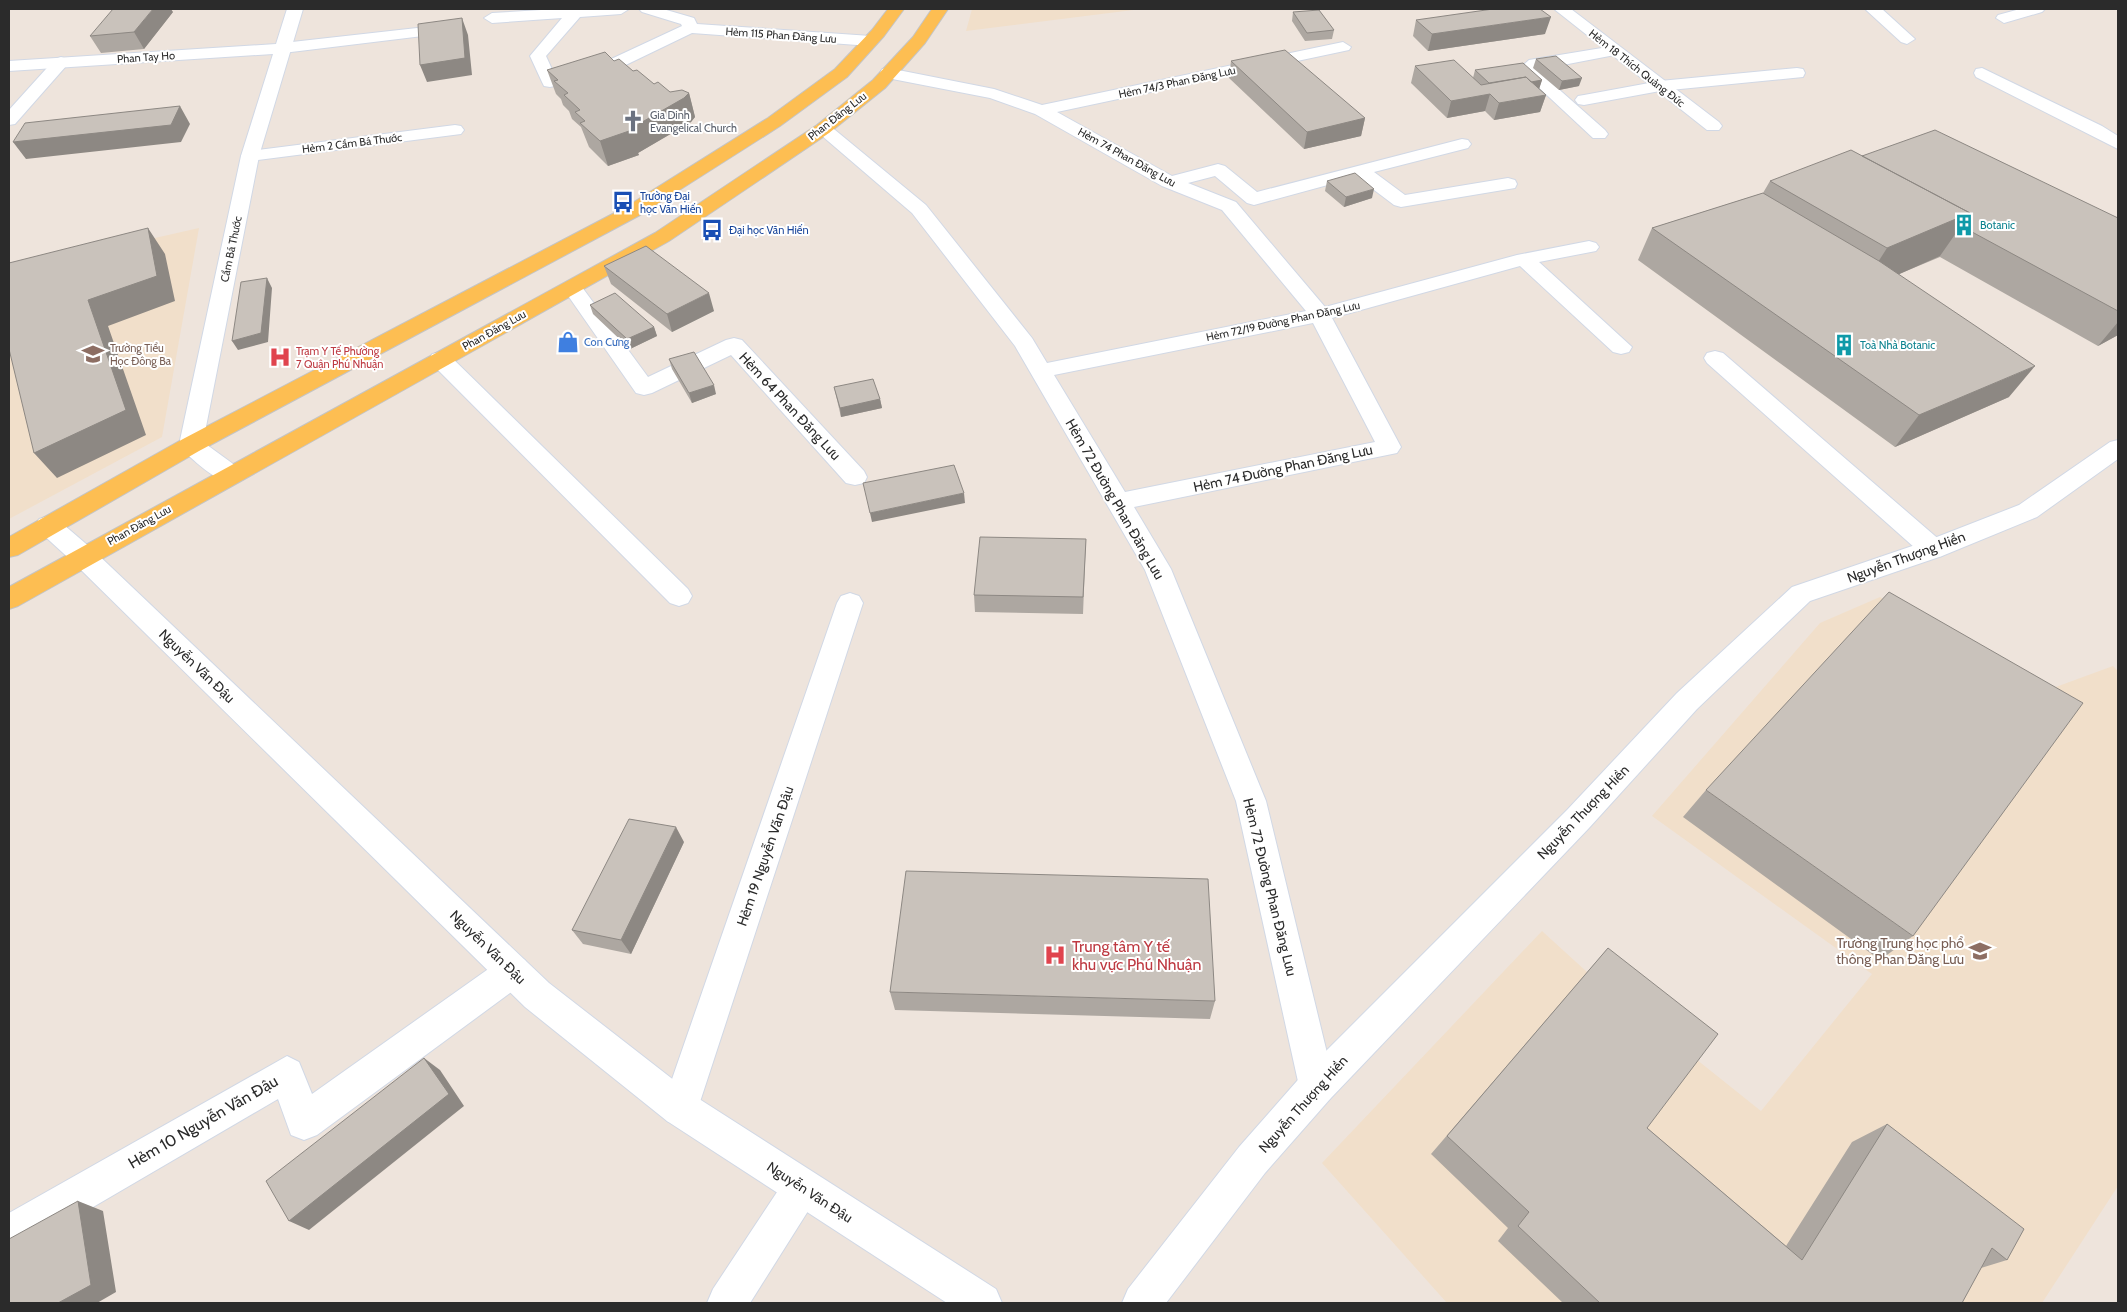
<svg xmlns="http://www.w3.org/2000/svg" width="2127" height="1312" viewBox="0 0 2127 1312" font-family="Cabin,sans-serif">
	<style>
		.education { fill: #f1dfca }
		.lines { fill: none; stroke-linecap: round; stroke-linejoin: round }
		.lane-casing { stroke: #d1d8e5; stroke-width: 2 }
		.street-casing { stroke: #d1d8e5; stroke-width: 2 }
		.secondary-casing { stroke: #d1d8e5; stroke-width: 2 }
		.primary-casing { stroke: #c4c4c4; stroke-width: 2 }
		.lane { fill: #fff; fill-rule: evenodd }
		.street { fill: #fff; fill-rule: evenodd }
		.secondary { fill: #fff; fill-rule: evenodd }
		.primary { fill: #fdbe52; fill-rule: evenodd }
		.wall { fill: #ada7a1 }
		.shaded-wall { fill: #8d8883 }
		.building { fill: #c9c2bb; stroke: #8d8883 }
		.labels { text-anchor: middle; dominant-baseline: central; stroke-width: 4; stroke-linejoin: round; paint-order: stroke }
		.far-street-label { font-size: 11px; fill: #2b2b2b; stroke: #fff }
		.far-worship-label { font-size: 11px; fill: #5b616d; stroke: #fff; text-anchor: start }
		.far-transit-label { font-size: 11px; fill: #164399; stroke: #fff; text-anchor: start }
		.far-culture-label { font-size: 11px; fill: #0d838f; stroke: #fff; text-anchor: start }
		.far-shop-label { font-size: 11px; fill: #366cbe; stroke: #fff; text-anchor: start }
		.far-education-label { font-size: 11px; fill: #785e54; stroke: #fff; text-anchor: start }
		.far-health-label { font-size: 11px; fill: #be3a42; stroke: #fff; text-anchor: start }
		.street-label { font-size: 14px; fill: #2b2b2b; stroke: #fff }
		.education-label { font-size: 14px; fill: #785e54; stroke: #fff; text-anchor: end }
		.near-health-label { font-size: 16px; fill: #be3a42; stroke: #fff; text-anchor: start }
		.near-street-label { font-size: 16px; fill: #2b2b2b; stroke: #fff }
	</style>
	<rect width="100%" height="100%" fill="#eee4dc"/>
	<path class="education" d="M972,9H1141L966,31Z
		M199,228L162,437L9,519V271Z
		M1880,597L2034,695L2113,666L2118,671V1186L2042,1303H1447L1322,1163L1542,931L1587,972L1761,1111L1872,974L1652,816L1820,623Z"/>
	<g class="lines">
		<g class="lane-casing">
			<path id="lane" d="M558,9H629L621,14L580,17L546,56L555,76L594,67L682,26L681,24L642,12L639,9H663L694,18L697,24L871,36L879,41L871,46L692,33L605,75L550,87L544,86L542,82L530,56L562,18L492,23L484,18L492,13Z
				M1865,9H1882L1915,39L1907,44L1901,42Z
				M2020,9H2045L2042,12L2004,23L1996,18L1998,15Z
				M417,28L423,30L425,33L423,36L283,53L275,48L283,43Z
				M1343,42L1351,47L1349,50L1057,112L1172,176L1218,164L1225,166L1257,192L1462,139L1468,140L1471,144L1468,148L1374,172L1405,195L1508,178L1515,180L1517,184L1515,188L1401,207L1394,205L1357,177L1254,205L1247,203L1215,176L1188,183L1236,202L1325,307L1517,255L1589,241L1596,243L1599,247L1596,251L1539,262L1632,347L1629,352L1621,354L1613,352L1520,266L1332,318L1401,447L1397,453L1134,507L1171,569L1266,801L1335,1086L1330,1099L1317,1104L1304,1099L1299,1086L1236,801L1145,570L1015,346L912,213L814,129L817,125H829L926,205L1032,338L1047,363L1306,311L1222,210L1162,186L1035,114L990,98L882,77L880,73L882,69L888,68L994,89L1042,105ZM1313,323L1375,442L1125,492L1054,375Z
				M1614,46L1622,51L1620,54L1537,70L1605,130L1608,134L1605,138H1593L1519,69L1529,60L1535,59Z
				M61,57L67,59L69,62L67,65L15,124L9,125V110L55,59Z
				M1797,68L1803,69L1805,73L1803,77L1660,91L1584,105L1578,104L1575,100L1578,96L1584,95L1660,81Z
				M1982,68L2102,126L2118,136V149L1976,77L1974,73L1976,69Z
				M455,125L461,126L464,130L461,134L250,161L244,160L241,156L244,152L250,151Z
				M572,281L579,283L648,377L726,340L734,338L742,340L864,471L867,477L864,483L855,485L846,483L731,355L652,393L644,395L636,393L562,287L565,283Z
				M1715,351L1723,353L1942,542L1946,549L1942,556L1933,558L1924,556L1707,363L1704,358L1707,353Z
				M440,352L448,354L688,589L692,596L688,603L679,606L670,603L432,364L429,359L432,354Z
				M850,593L859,596L863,603L698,1108L693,1121L680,1126L667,1121L662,1108L837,603L841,596Z
				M513,955L525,960L530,971L525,982L317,1135L304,1140L291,1135L278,1099L23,1248L9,1253V1213L287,1056L299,1062L312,1094L501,960Z
				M802,1168L815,1174L821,1187L815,1200L750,1303H707L713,1289L789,1174Z"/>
		</g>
		<g class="street-casing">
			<path id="street" d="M287,9H303L259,156L203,442L240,469L243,475L240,481C219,487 198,463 183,451L179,445L241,156L273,54L9,71V61L276,44Z
				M1554,9H1571L1719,122L1722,126L1719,130H1707Z
				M2118,440V459L2037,517L1942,556L1810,601L1697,709L1589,828L1330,1099L1265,1173L1166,1303H1122L1128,1289L1239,1147L1304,1073L1567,810L1677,693L1792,587L1924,542L2019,505L2110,442Z"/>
		</g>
		<g class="secondary-casing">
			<path id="secondary" d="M48,516L57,519L92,549L549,983L693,1095L996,1289L1002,1303H947L667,1121L525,1007L74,563L39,531L35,525L39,519Z"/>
		</g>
		<g class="primary-casing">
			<path id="primary" d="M888,9H904L884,36L847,77L780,126L640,215L199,451L18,555L9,557V537L183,439L626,207L768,118L835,69L872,30Z
				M932,9H948L925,43L885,88L829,133L669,241L18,606L9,609V587L655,233L817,125L873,80L913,37Z"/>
		</g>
		<use href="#lane" class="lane"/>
		<use href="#street" class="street"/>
		<use href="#secondary" class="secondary"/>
		<use href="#primary" class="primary"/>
	</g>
	<path class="wall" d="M173,12L144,49L101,53L90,36Z
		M1293,12L1334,30L1332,39L1305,41L1292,21Z
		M1416,20L1545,34L1428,51L1413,36Z
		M1536,59L1579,86L1559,90L1533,68Z
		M614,61L654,84L670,92L689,93L695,117L691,122L638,153L639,155L608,166L589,147L581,127L572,119L569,111L563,105L561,99L556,94L547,70Z
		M1231,61L1365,118L1361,136L1304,149L1229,78Z
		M1415,66L1473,78L1475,70L1542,80L1539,89L1546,95L1540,112L1494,120L1485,111L1447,118L1411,83Z
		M1862,156L2118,218V335L2098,346L1940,257L1899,274L2009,397L1895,447L1638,260L1652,228L1763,193L1770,181Z
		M1327,181L1372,198L1344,207L1325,191Z
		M604,266L714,311L672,332L611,284Z
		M590,305L654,327L657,336L630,349L593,314Z
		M669,359L716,394L692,403L672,369Z
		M834,387L880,399L882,408L841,417Z
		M1086,539L1083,614L975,612L974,595Z
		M1706,790L1913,936L1880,960L1683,817Z
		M684,842L631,954L583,944L572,930Z
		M1608,948L1647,1128L1786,1246L1852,1142L1887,1124L2007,1260L1981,1268L1962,1303H1563L1498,1241L1508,1228L1431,1154Z
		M890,992L1215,1001L1210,1019L895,1010Z"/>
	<path class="shaded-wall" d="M153,9H171L173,12L144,49L134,32Z
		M1551,17L1545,34L1428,51L1432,34Z
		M462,18L468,35L472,75L427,82L420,65Z
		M1582,78L1579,86L1559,90L1562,81Z
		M1542,80L1539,89L1493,87Z
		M689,93L695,117L691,122L638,153L639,155L608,166L600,141Z
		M1490,94L1485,111L1447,118L1451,101Z
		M1546,95L1540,112L1494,120L1499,103Z
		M180,106L190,124L181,142L26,159L13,142Z
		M1365,118L1361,136L1304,149L1307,132Z
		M1374,189L1372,198L1344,207L1346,197Z
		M1970,213L1940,256L1859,292L1887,248Z
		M148,228L165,254L175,301L108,326L146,435L57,478L34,453L88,300Z
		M267,278L272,288L268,342L238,350L232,341Z
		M709,293L714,311L672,332L667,314Z
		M2118,322V335L2098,346Z
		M654,327L657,336L630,349L627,339Z
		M2035,366L2009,397L1895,447L1919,415Z
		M714,385L716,394L692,403L689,393Z
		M880,399L882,408L841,417L840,408Z
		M964,493L965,503L872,522L870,513Z
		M676,827L684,842L631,954L621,940Z
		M424,1058L440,1070L464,1106L309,1230L289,1221Z
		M78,1201L103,1211L116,1292L97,1303H58Z"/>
	<path class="building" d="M113,9H153L134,32L90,36Z
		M1493,9H1540L1551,17L1432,34L1416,20Z
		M1319,10L1334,30L1307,33L1293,12Z
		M462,18L465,58L420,65L418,24Z
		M1285,50L1365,118L1307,132L1231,61Z
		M605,52L614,61L619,59L633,71L637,70L654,84L658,82L670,92L682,90L689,93L684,98L630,129L632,130L600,141L580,123L585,121L575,112L580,110L564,95L568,93L554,81L558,80L547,70Z
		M1556,56L1582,78L1562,81L1536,59Z
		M1454,60L1481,85L1526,77L1546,95L1499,103L1490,94L1451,101L1415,66Z
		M1523,63L1542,80L1531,82L1526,77L1489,83L1475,70Z
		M180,106L171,125L13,142L25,123Z
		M1935,130L2118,218V311L1961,226L1970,213L1862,156Z
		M1851,150L1970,213L1887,248L1770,181Z
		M1355,173L1374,189L1346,197L1327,181Z
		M1763,193L1879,261L2035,366L1919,415L1652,228Z
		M148,228L157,276L88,300L126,410L34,453L9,349V263Z
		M646,246L709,293L667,314L604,266Z
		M267,278L261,333L232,341L241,282Z
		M615,293L654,327L627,339L590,305Z
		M694,352L714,385L689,393L669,359Z
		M873,379L880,399L840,408L834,387Z
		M954,465L964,493L870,513L863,483Z
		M980,537L1086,539L1083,597L974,595Z
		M1889,592L2083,703L1913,936L1706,790Z
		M629,819L676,827L621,940L572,930Z
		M906,871L1208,879L1215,1001L890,992Z
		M1608,948L1718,1034L1647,1128L1802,1260L1887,1124L2024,1229L2007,1260L1992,1248L1962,1303H1600L1518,1226L1529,1212L1447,1136Z
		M424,1058L449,1094L289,1221L266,1181Z
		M78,1201L91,1285L58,1303H9V1239Z"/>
	<defs>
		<g id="church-bare" transform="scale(1.725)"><path d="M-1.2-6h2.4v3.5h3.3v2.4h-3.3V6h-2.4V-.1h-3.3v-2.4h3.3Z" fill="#6b7280" stroke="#fff" stroke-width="2.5" paint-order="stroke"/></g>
		<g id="bus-bare" transform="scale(1.725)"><path d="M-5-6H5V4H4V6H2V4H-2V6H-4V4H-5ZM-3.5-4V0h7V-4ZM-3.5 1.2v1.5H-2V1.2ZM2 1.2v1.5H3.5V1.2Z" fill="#1a4fb4" stroke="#fff" stroke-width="2.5" paint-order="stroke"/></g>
		<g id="building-bare" transform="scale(1.725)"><path d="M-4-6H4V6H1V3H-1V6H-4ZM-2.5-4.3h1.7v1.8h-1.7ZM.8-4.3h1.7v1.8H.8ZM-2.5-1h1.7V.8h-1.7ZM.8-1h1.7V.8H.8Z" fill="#0f9aa8" stroke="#fff" stroke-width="2.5" paint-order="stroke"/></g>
		<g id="shop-bare" transform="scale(1.725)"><path d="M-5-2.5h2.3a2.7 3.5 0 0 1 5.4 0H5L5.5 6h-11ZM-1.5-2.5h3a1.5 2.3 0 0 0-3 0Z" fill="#3f7fe0" stroke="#fff" stroke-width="2.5" paint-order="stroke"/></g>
		<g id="school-bare" transform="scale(1.725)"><path d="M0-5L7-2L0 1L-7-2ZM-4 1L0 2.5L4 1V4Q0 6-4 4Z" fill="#8d6e63" stroke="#fff" stroke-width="2.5" paint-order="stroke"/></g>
		<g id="hospital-bare" transform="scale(1.725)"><path d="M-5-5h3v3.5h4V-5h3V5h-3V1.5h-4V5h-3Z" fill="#e0444e" stroke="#fff" stroke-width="2.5" paint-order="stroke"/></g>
	</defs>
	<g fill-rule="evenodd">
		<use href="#church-bare" x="633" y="121"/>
		<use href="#bus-bare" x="623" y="202"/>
		<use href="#building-bare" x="1964" y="225"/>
		<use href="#bus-bare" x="712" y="230"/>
		<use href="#shop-bare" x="568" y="342"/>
		<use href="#building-bare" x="1844" y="345"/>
		<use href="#school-bare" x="93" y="354"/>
		<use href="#hospital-bare" x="280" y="357"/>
		<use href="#school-bare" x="1980" y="951"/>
		<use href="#hospital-bare" x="1055" y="955"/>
	</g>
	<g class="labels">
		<g class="far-street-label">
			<text transform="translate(781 35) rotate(4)">Hẻm 115 Phan Đăng Lưu</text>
			<text transform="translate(146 57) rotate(-4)">Phan Tay Ho</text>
			<text transform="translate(1637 68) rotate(38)">Hẻm 18 Thích Quảng Đức</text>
			<text transform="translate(1177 82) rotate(-12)">Hẻm 74/3 Phan Đăng Lưu</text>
			<text transform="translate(837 116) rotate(-38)">Phan Đăng Lưu</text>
			<text transform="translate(352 143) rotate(-7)">Hẻm 2 Cầm Bá Thước</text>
			<text transform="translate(1127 157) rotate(29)">Hẻm 74 Phan Đăng Lưu</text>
			<text transform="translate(231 249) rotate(-78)">Cầm Bá Thước</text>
			<text transform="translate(1283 321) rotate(-12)">Hẻm 72/19 Đường Phan Đăng Lưu</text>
			<text transform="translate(494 330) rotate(-29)">Phan Đăng Lưu</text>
			<text transform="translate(139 525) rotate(-29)">Phan Đăng Lưu</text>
		</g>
		<g class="far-worship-label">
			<text x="650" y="115">Gia Dinh<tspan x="650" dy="13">Evangelical Church</tspan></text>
		</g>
		<g class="far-transit-label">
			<text x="640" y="196">Trường Đại<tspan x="640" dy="13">học Văn Hiến</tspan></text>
			<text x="729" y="230">Đại học Văn Hiến</text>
		</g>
		<g class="far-culture-label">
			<text x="1980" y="225">Botanic</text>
			<text x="1860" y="345">Toà Nhà Botanic</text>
		</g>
		<g class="far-shop-label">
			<text x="584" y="342">Con Cưng</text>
		</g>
		<g class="far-education-label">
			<text x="110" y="348">Trường Tiểu<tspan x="110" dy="13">Học Đông Ba</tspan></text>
		</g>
		<g class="far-health-label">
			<text x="296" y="351">Trạm Y Tế Phường<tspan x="296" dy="13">7 Quận Phú Nhuận</tspan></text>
		</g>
		<g class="street-label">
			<text transform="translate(790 406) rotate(47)">Hẻm 64 Phan Đăng Lưu</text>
			<text transform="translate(1283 468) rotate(-12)">Hẻm 74 Đường Phan Đăng Lưu</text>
			<text transform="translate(1115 499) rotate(60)">Hẻm 72 Đường Phan Đăng Lưu</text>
			<text transform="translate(1906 557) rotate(-20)">Nguyễn Thượng Hiền</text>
			<text transform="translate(197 666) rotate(44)">Nguyễn Văn Đậu</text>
			<text transform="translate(1583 812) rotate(-46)">Nguyễn Thượng Hiền</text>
			<text transform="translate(765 856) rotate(-71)">Hẻm 19 Nguyễn Văn Đậu</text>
			<text transform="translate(1270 887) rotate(76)">Hẻm 72 Đường Phan Đăng Lưu</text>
			<text transform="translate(488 947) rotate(44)">Nguyễn Văn Đậu</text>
			<text transform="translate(1303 1104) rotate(-48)">Nguyễn Thượng Hiền</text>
			<text transform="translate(810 1192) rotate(33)">Nguyễn Văn Đậu</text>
		</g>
		<g class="education-label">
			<text x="1964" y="943">Trường Trung học phổ<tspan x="1964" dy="16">thông Phan Đăng Lưu</tspan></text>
		</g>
		<g class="near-health-label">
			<text x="1072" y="946">Trung tâm Y tế<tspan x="1072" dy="18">khu vực Phú Nhuận</tspan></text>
		</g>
		<g class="near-street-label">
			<text transform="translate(203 1122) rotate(-30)">Hẻm 10 Nguyễn Văn Đậu</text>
		</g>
	</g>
	<rect width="2127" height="1312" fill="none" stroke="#2b2b2b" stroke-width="20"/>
</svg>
